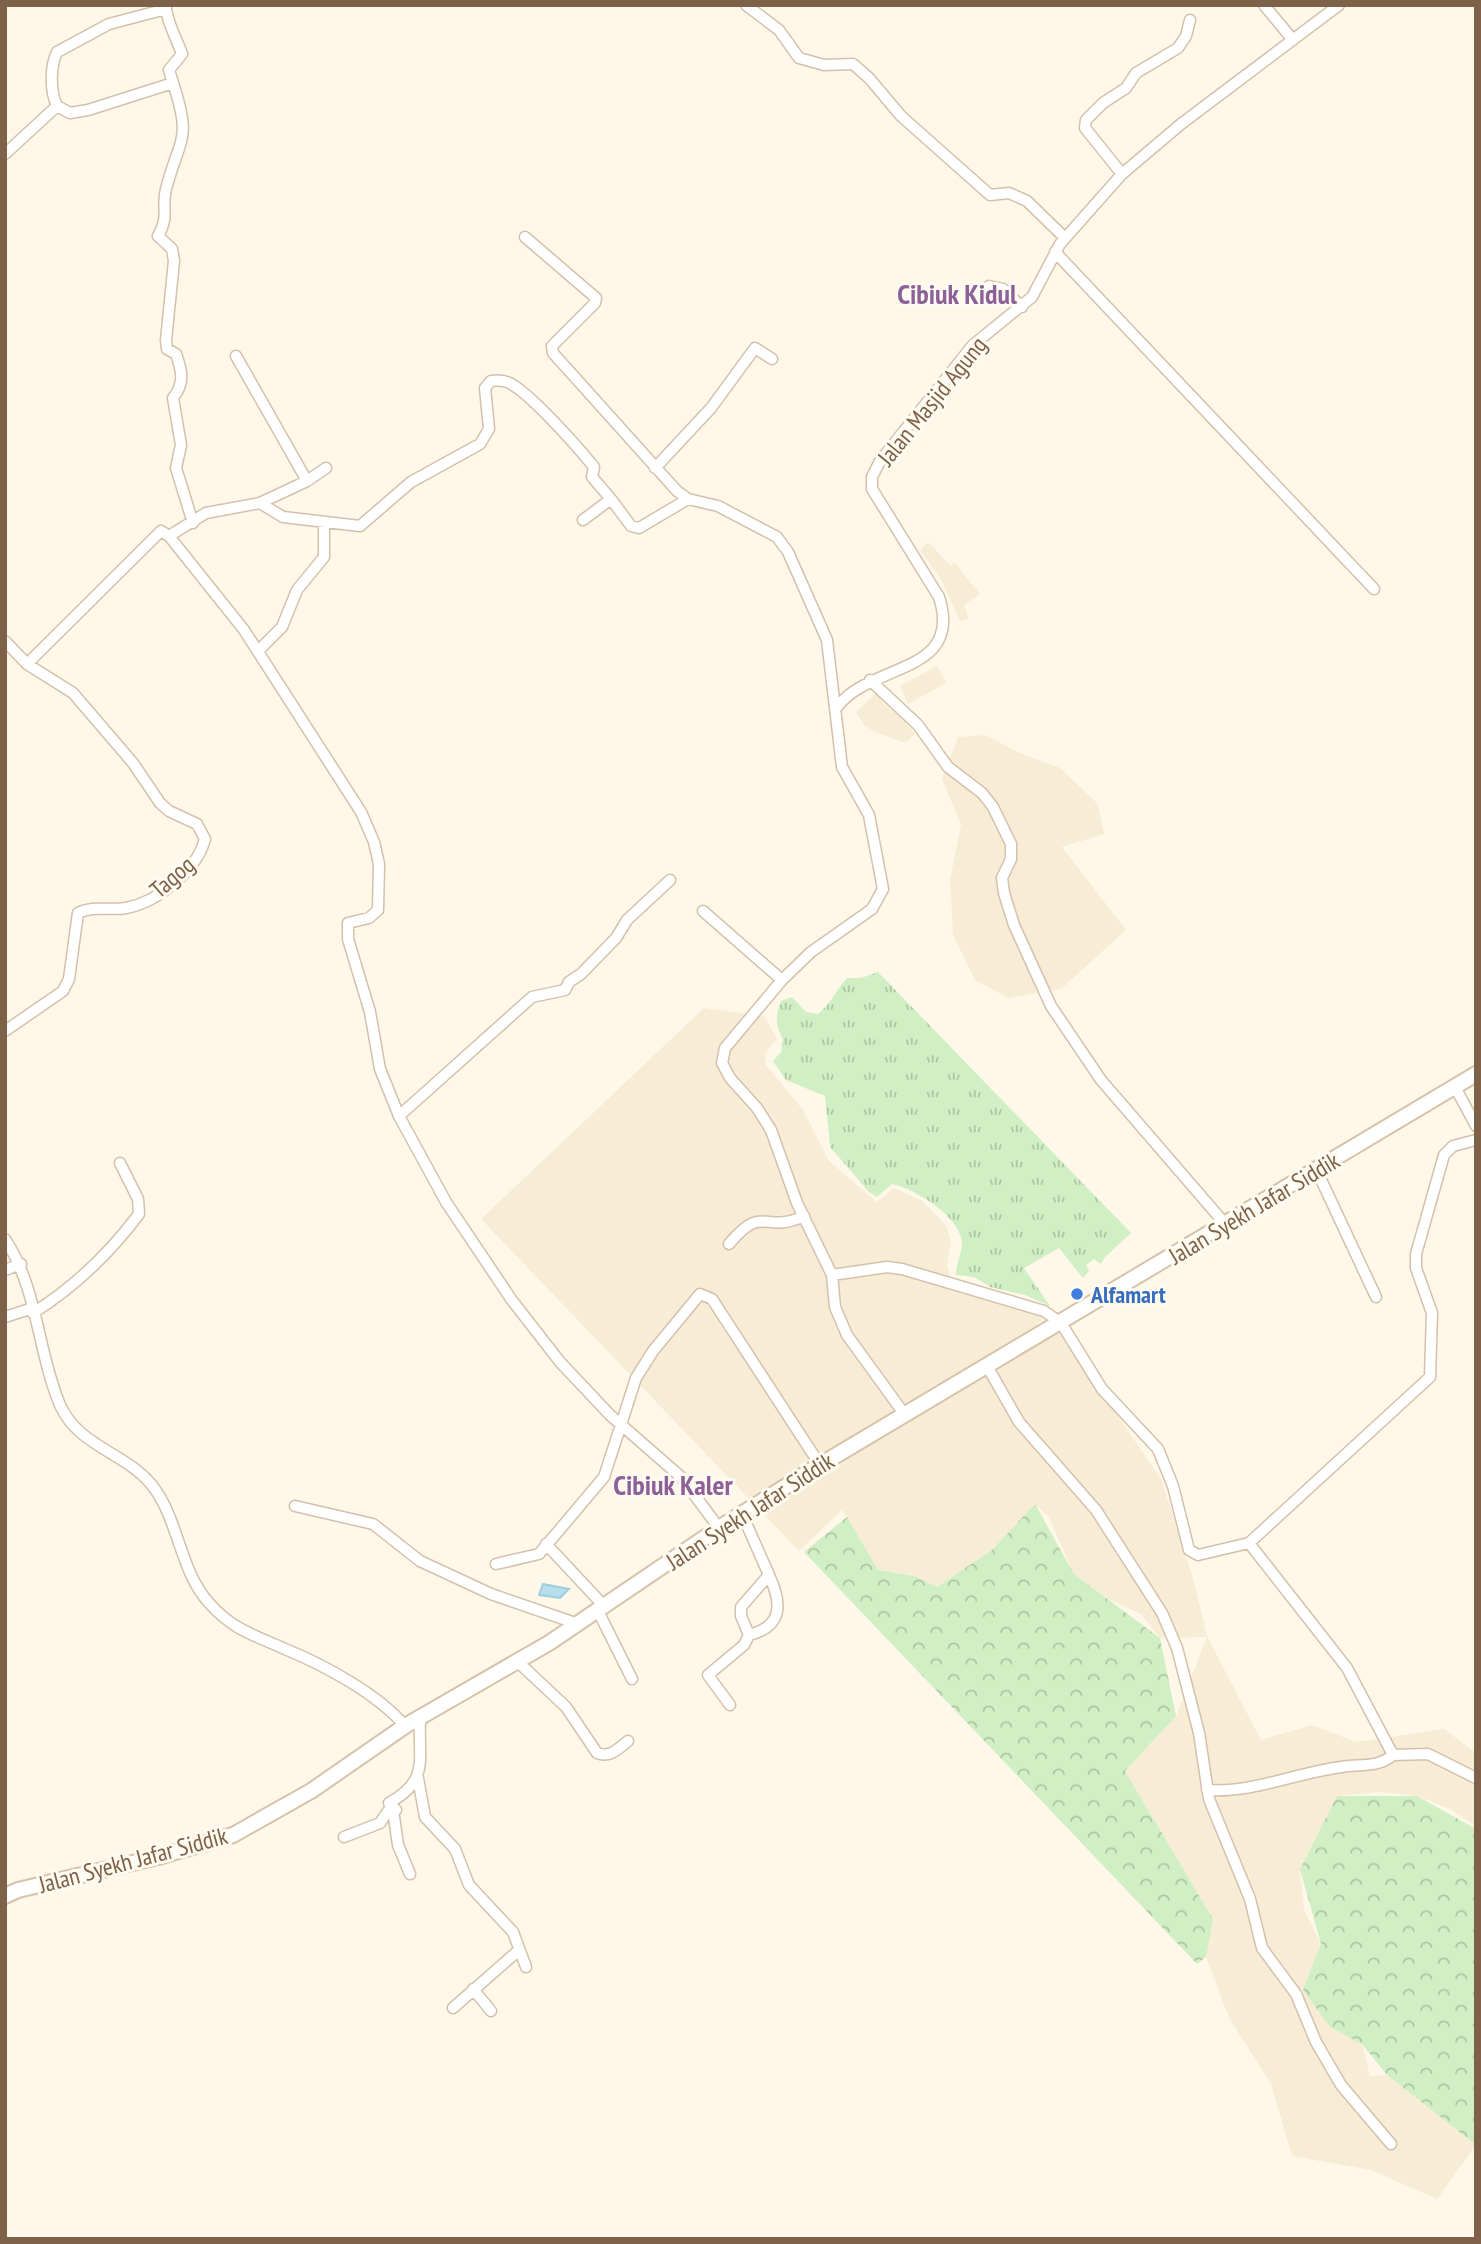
<svg xmlns="http://www.w3.org/2000/svg" width="1481" height="2244" viewBox="0 0 1481 2244" font-family="'PT Sans Narrow',sans-serif">
	<style>
		.residential { fill: #f7ecd5 }
		.grass { fill: url(#grass-tufts) }
		.forest { fill: url(#forest-crowns) }
		.water { fill: url(#water-ripples); stroke: #9ecdde; stroke-width: 2 }
		.lines { fill: none; stroke-linecap: round; stroke-linejoin: round }
		.minor-casing { stroke: #d3c1ab; stroke-width: 13 }
		.secondary-casing { stroke: #d7c3a9; stroke-width: 18 }
		.minor { stroke: #fff; stroke-width: 10 }
		.secondary { stroke: #fff; stroke-width: 14 }
		.shop-dot { fill: #3f7fe0; stroke: #fffbf0; stroke-width: 2.5 }
		.labels { text-anchor: middle; dominant-baseline: central; stroke-width: 6; stroke-linejoin: round; paint-order: stroke }
		.street-label { font-size: 24px; fill: #7d6148; stroke: #fffbf0 }
		.shop-label { font-size: 24px; font-weight: bold; fill: #366cbe; stroke: #fffbf0; text-anchor: start }
		.quarter-label { font-size: 28px; font-weight: bold; fill: #8c6099; stroke: #fffbf0 }
	</style>
	<defs>
		<pattern id="grass-tufts" width="24" height="20" patternUnits="userSpaceOnUse" patternTransform="scale(1.75)"><rect width="24" height="20" fill="#d0efc4"/><path d="M3 7l-1-3M5 7V3M7 7l1-3M15 17l-1-3M17 17v-4M19 17l1-3" fill="none" stroke="#aec5a1"/></pattern>
		<pattern id="forest-crowns" width="20" height="18" patternUnits="userSpaceOnUse" patternTransform="scale(1.75)"><rect width="20" height="18" fill="#d0efc4"/><path d="M2 6a3 3 0 1 1 6 0M12 15a3 3 0 1 1 6 0" fill="none" stroke="#aec5a1"/></pattern>
		<pattern id="water-ripples" width="26" height="14" patternUnits="userSpaceOnUse" patternTransform="scale(1.75)"><rect width="26" height="14" fill="#b9deeb"/><path d="M2 4q2-2 4 0t4 0M15 11q2-2 4 0t4 0" fill="none" stroke="#9cb7c0"/></pattern>
	</defs>
	<rect width="100%" height="100%" fill="#fff8e8"/>
	<path class="residential" d="M928,542L951,566L954,562L980,594L964,605L969,619L960,621L942,581L920,550Z
		M937,666L946,683L908,704L900,686Z
		M877,692L884,704L909,723L907,725L915,733L906,743L877,733L864,725L856,712Z
		M985,735L1020,753L1060,768L1098,804L1104,834L1062,847L1126,930L1061,989L1008,998L975,980L953,935L950,880L961,825L942,779L958,737Z
		M704,1008L764,1016L777,1039L765,1053L766,1065L803,1110L829,1161L877,1202L894,1188L922,1201L946,1225L951,1242L947,1265L951,1278L1010,1295L1050,1312L983,1376L1059,1330L1161,1479L1193,1578L1207,1636L1261,1740L1312,1725L1356,1742L1444,1729L1476,1753V1826L1450,1809L1417,1796L1381,1792L1337,1796L1300,1869L1304,1910L1321,1944L1330,2027L1362,2043L1370,2076L1387,2075L1476,2145L1437,2199L1371,2170L1292,2156L1271,2084L1229,2018L1206,1957L1213,1919L1125,1771L1176,1716L1207,1637L1160,1638L1141,1614L1110,1600L1074,1574L1048,1516L1035,1504L992,1550L937,1587L914,1576L878,1570L842,1510L799,1551L481,1219Z"/>
	<path class="grass" d="M878,972L1131,1233L1104,1258L1101,1264L1094,1259L1086,1265L1089,1271L1083,1278L1059,1248L1024,1268L1050,1306L1025,1295L990,1287L974,1277L956,1275C956,1265 962,1252 962,1243C960,1216 915,1189 892,1184L877,1197L869,1192L830,1147L825,1096L786,1080L773,1061L781,1052L783,1039C775,1025 775,1016 781,1001L792,997L806,1012L818,1014C831,1004 836,990 847,978H861Z"/>
	<path class="forest" d="M1035,1504L1074,1574L1160,1638L1176,1716L1125,1771L1213,1919L1206,1957L1197,1964L804,1552L847,1517L878,1570L914,1576L937,1587L992,1550Z
		M1337,1796H1417L1476,1829V2145L1387,2075L1362,2044L1330,2027L1303,1990L1321,1944L1300,1869Z"/>
	<path class="water" d="M543,1584L569,1589L560,1598L539,1595Z"/>
	<g class="lines">
		<g class="minor-casing">
			<path id="minor" d="M746,5L779,30L799,58L824,65L853,64L869,78L901,116L990,195L1009,193L1027,201L1065,238
				M1264,5L1293,40
				M166,9C169,27 176,37 182,54L169,70L173,83
				M57,106L70,113L88,110L173,83C192,141 180,136 166,189C161,209 170,215 158,236L172,249L174,261L166,340L167,349L176,354C182,371 185,383 173,398L181,445L176,468L193,523
				M5,154L57,106C50,92 50,66 57,52L109,24L166,9V5
				M1122,174L1085,128L1086,120L1103,103L1126,88L1136,73L1178,48L1186,36L1190,20
				M525,237L596,298L595,303L552,346L553,353L677,491L688,499L718,506L777,537L788,552L827,640L842,767L869,815L883,889L872,909L811,952L782,980L725,1048L722,1063L730,1078L757,1108L771,1130L797,1203L832,1275L835,1307L847,1335L905,1415
				M1055,252L1374,589
				M989,286L1003,289L1022,307
				M236,356L307,481
				M655,468L711,408L755,348L772,359
				M260,503L283,517L360,526L411,482L480,444L489,429L485,388L491,381C499,380 506,380 513,385C534,398 577,446 594,467L592,477L611,499
				M583,520L611,499L631,526L639,528L688,499
				M169,536L244,630L361,812L374,842L379,864L378,910L369,918L348,923V939L370,1012L380,1069L399,1116L446,1202L511,1299L560,1362L610,1415L681,1477L719,1528
				M5,641L27,664L73,693L133,763L160,803L169,811L197,824L205,839C197,870 158,902 126,908C110,911 93,905 78,913L69,979L63,991L5,1031
				M258,651L282,627L297,590L324,557V522
				M27,664L161,531L169,536L206,513L260,503L307,481L326,468
				M870,680L918,725L948,767L982,793L993,807L1011,844V859L1002,878L1004,893L1014,925L1051,1006L1101,1080L1226,1225
				M837,707C871,662 964,675 939,597L872,489V477L880,461L973,345L1032,297L1060,244L1122,174L1181,124L1339,5
				M703,911L782,980
				M1455,1087L1476,1126
				M399,1116L532,997L565,990L569,982L581,974L616,938L627,920L670,880
				M1317,1171L1376,1297
				M5,1239C38,1289 37,1350 60,1405C78,1446 124,1452 151,1484C179,1518 179,1570 209,1603C233,1630 254,1635 285,1649C324,1665 378,1694 405,1726
				M729,1244C764,1202 764,1235 804,1216
				M5,1270L21,1264
				M832,1275L887,1267L902,1269L1044,1311L1061,1323L1102,1389L1158,1449L1173,1486L1189,1550L1198,1555L1249,1543L1347,1668L1393,1755C1378,1768 1360,1764 1341,1767C1295,1773 1254,1793 1207,1790
				M33,1313C76,1286 109,1254 139,1214L138,1199L120,1163
				M5,1317L33,1308
				M987,1366L1019,1422L1096,1510L1162,1613L1177,1648L1199,1733L1209,1799L1250,1899L1262,1948L1296,1994L1316,2042L1341,2085L1391,2144
				M295,1506L373,1524L420,1561L491,1594L578,1624
				M1249,1543L1430,1377L1432,1313L1416,1268V1254L1444,1155L1453,1146L1476,1140
				M546,1544L605,1607
				M496,1564L539,1554L604,1477L636,1378L653,1351L700,1294L712,1299L820,1465
				M598,1611L632,1679
				M749,1635C785,1626 781,1601 769,1575
				M518,1662L566,1707L597,1753C610,1758 618,1749 628,1741
				M730,1705L708,1675L744,1645L749,1635L741,1616V1607L769,1575L742,1514
				M1393,1755L1428,1754L1476,1778
				M418,1778L425,1817L455,1849L469,1885L513,1932L526,1967
				M393,1810L398,1845L410,1874
				M344,1837L380,1823L388,1811L396,1810L389,1803C430,1780 418,1761 420,1720
				M473,1989L491,2011
				M453,2008L519,1950"/>
		</g>
		<g class="secondary-casing">
			<path id="secondary" d="M5,1896L18,1890L158,1857L233,1835L311,1791L405,1726L549,1643L719,1528L820,1465L1476,1074"/>
		</g>
		<use href="#minor" class="minor"/>
		<use href="#secondary" class="secondary"/>
	</g>
	<circle class="shop-dot" cx="1077" cy="1294" r="7"/>
	<g class="labels">
		<g class="street-label">
			<text transform="translate(932 401) rotate(-51)">Jalan Masjid Agung</text>
			<text transform="translate(172 877) rotate(-41)">Tagog</text>
			<text transform="translate(1254 1208) rotate(-31)">Jalan Syekh Jafar Siddik</text>
			<text transform="translate(750 1511) rotate(-33)">Jalan Syekh Jafar Siddik</text>
			<text transform="translate(133 1860) rotate(-15)">Jalan Syekh Jafar Siddik</text>
		</g>
		<g class="shop-label">
			<text x="1091" y="1294">Alfamart</text>
		</g>
		<g class="quarter-label">
			<text x="957" y="293">Cibiuk Kidul</text>
			<text x="673" y="1484">Cibiuk Kaler</text>
		</g>
	</g>
	<rect width="1481" height="2244" fill="none" stroke="#7d6148" stroke-width="14"/>
</svg>
